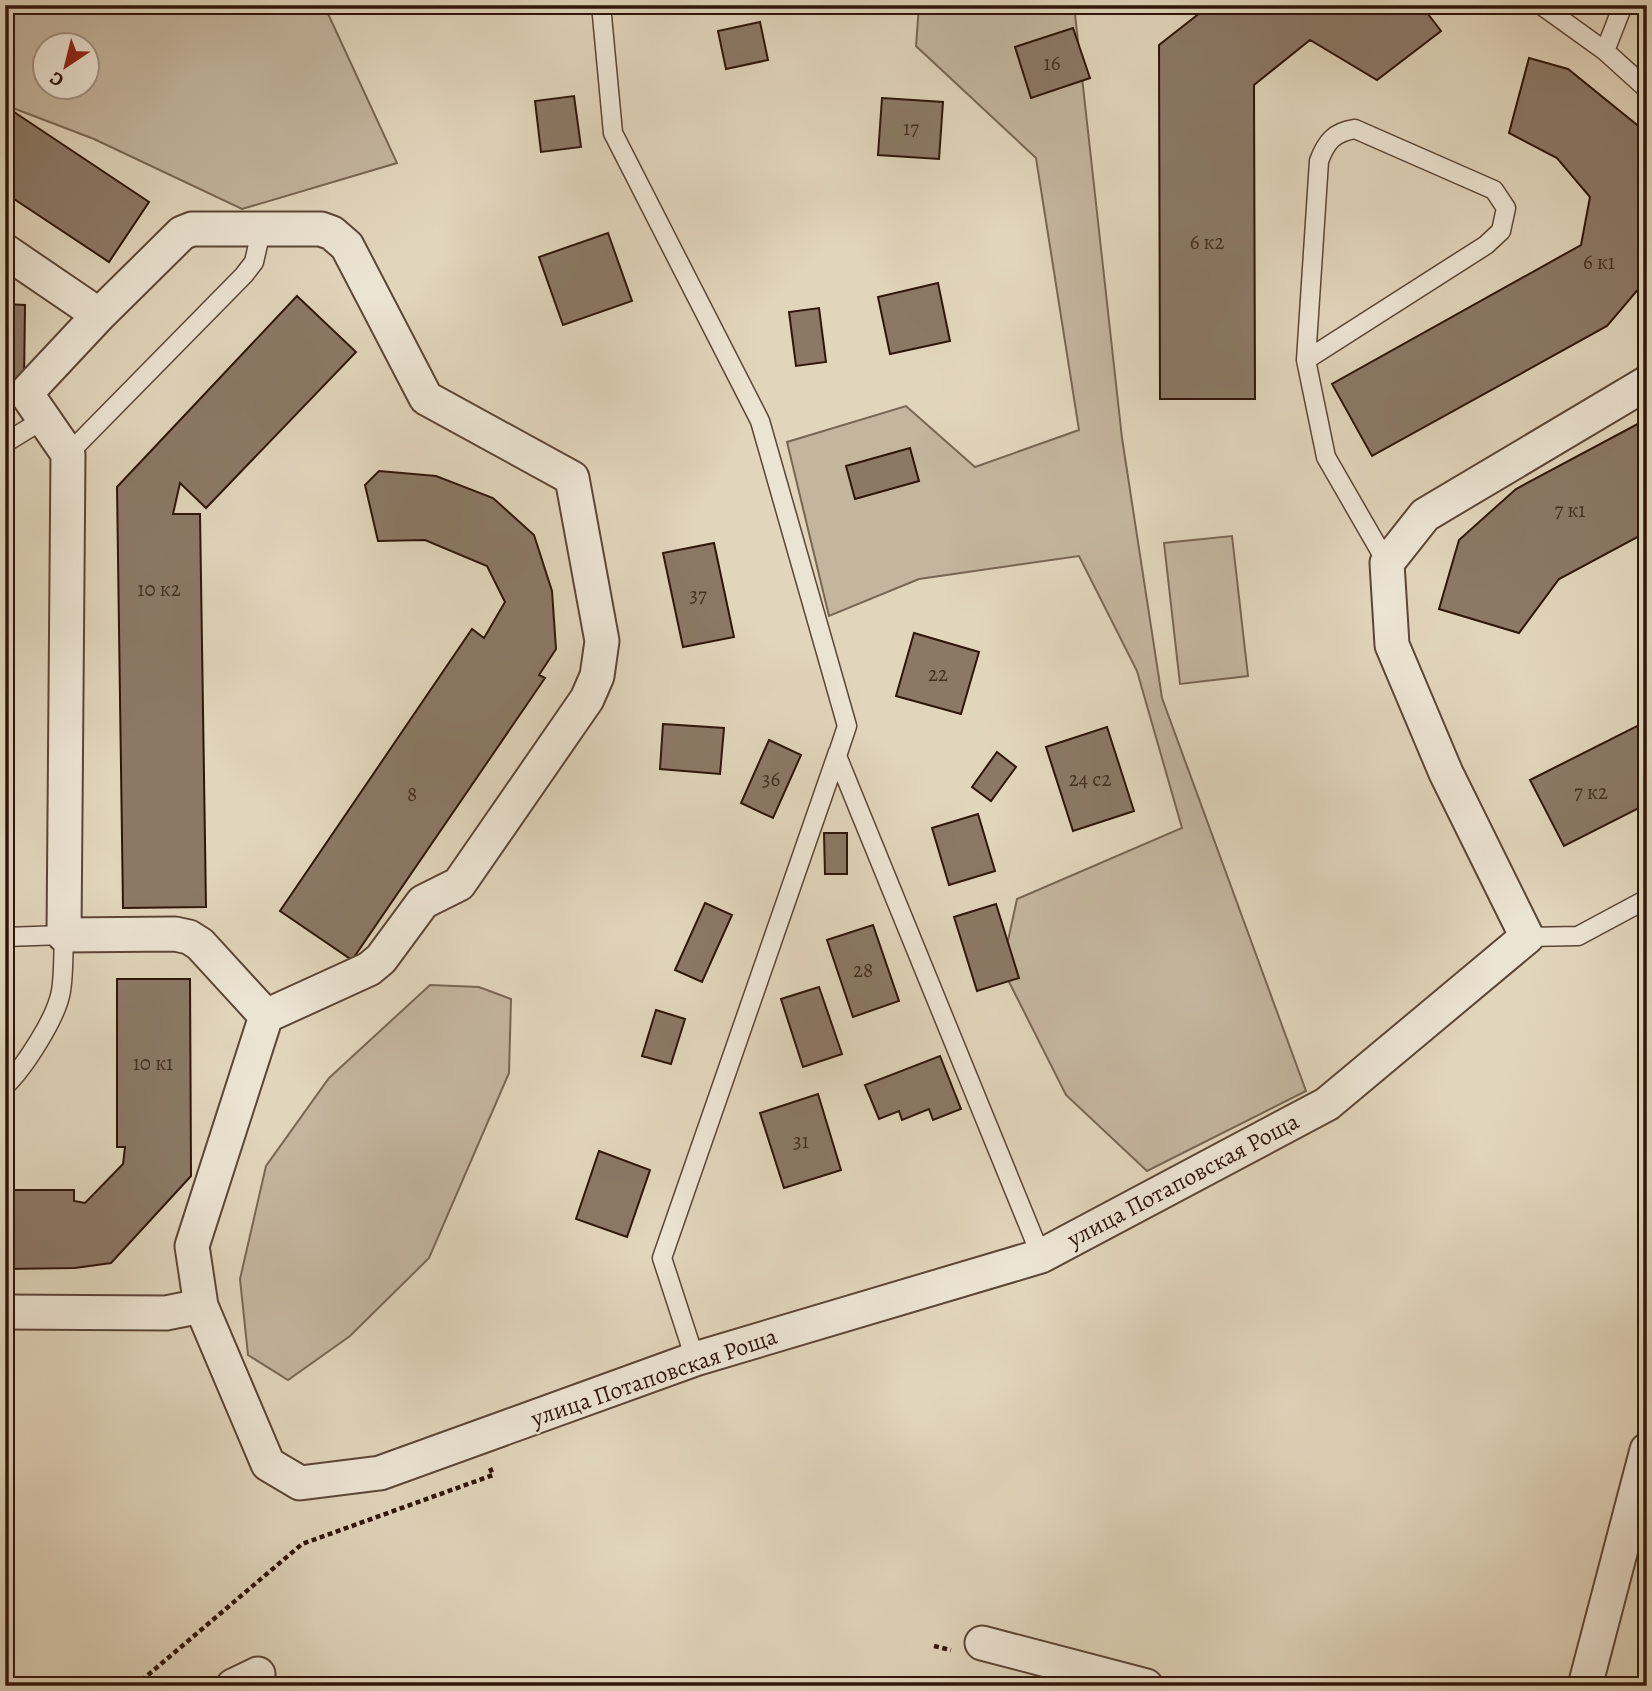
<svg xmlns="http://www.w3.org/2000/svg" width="1652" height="1691" viewBox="0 0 1652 1691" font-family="Alegreya,serif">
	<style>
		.green { fill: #c3b59e; stroke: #786654; stroke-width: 2; fill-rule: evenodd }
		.building { fill: #8b7966; stroke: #2e1609; stroke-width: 2 }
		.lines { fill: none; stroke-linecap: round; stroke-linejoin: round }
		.lane-casing { stroke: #5b4636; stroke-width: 21 }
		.street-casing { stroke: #5b4636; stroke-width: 37 }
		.path { stroke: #2e1609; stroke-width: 4.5; stroke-dasharray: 5 3.5; stroke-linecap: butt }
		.lane { stroke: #ece4d3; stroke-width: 18 }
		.street { stroke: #ece4d3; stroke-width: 33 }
		.labels { text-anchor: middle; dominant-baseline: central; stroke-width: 5; stroke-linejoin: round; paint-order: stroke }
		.number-label { font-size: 21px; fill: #452f20 }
		.street-label { font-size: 24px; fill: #2e1609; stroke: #ece4d3 }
	</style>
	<rect width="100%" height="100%" fill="#e1d5bc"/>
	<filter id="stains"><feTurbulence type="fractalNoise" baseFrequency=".00286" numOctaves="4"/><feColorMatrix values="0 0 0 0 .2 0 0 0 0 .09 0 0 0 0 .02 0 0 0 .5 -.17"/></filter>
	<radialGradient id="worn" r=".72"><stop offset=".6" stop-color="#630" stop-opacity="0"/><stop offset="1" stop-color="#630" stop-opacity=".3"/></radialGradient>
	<path class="green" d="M5,5H324L397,163L242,209L94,139L5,105ZM46,46H88V88H46Z
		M919,5H1074L1122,438L1162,698L1306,1091L1147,1171L1066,1095L1002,968L1017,899L1182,828L1137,671L1079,556L919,579L829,616L787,442L906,406L975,467L1079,430L1036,158L916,46Z
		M1232,536L1248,676L1180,684L1164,543Z
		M430,985L479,987L511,999L509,1073L429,1258L350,1336L288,1380L248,1355L240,1279L266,1166L329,1078Z"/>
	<path class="building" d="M1210,5H1421L1441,31L1377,80L1310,40L1254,85L1255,399H1160L1159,45Z
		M760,22L768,60L726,69L718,31Z
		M1073,28L1090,78L1031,98L1015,47Z
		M1529,58L1568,69L1647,133V279L1607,326L1372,456L1332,384L1581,245L1590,197L1557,158L1509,133Z
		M574,96L581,147L541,152L535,101Z
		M882,98L943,102L939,159L878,155Z
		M5,106L149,202L109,262L5,193Z
		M608,233L632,301L563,325L539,257Z
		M938,283L950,341L890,354L878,297Z
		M297,296L356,352L206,508L180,483L173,514H200L206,907L123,908L117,487Z
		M5,304L25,305L24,383H5Z
		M819,308L826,362L796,366L789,312Z
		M1647,419V532L1559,579L1519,633L1439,609L1459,540L1516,489Z
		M910,448L919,481L855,499L846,466Z
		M379,471L436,476L493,498L534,535L552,591L556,649L539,675L545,678L352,960L280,911L472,629L484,638L505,602L487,566L425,540L378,541L365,485Z
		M714,543L734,637L683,647L663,553Z
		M914,633L979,652L961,714L896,696Z
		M1647,721V804L1564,846L1530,780Z
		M663,724L724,728L720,774L660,769Z
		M1107,727L1134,811L1073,831L1046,747Z
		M769,740L801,755L773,818L741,803Z
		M997,752L1016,767L991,801L972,787Z
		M978,814L995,871L949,885L932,828Z
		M824,833H847V874H825Z
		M705,903L732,915L702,982L675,970Z
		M996,904L1019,978L977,991L954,917Z
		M873,925L899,1001L853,1017L827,940Z
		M117,979H190L191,1176L111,1263L75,1268L5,1269V1190H74V1201L85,1203L123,1164L125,1147H117Z
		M819,987L842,1054L803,1067L781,999Z
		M656,1010L685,1019L671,1064L642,1056Z
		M940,1056L961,1109L933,1120L929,1109L902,1120L899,1111L879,1119L865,1085Z
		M818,1094L841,1170L784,1188L760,1113Z
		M599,1151L650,1170L627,1237L576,1219Z"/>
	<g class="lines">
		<g class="lane-casing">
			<path id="lane" d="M601,5L613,133L760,421L847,726L837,756L1041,1256
				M1541,5L1605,51L1647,89
				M1605,51L1623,5
				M1306,360L1486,245L1501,231L1506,208L1494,190L1355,129C1334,132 1326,142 1319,161L1306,360L1326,457L1387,563
				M5,443L44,419
				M68,454L244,275L254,262L262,227
				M5,937L64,935C63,953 64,973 61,991C57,1017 24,1068 5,1086
				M1527,937L1578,936L1647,899
				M695,1359L662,1258L838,752"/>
		</g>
		<g class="street-casing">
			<path id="street" d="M5,251L99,315L26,393L68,454L64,935L175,934L189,937L200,944L266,1016L192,1246L201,1306L268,1464L300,1483L380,1473L695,1359L1041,1256L1327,1104L1527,937L1446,773L1392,645L1387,563L1425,515L1647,383
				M99,315L182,233L192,229H321L332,233L347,246L426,398L572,478L602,641L597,676L587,699L459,884L423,902L381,959L369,969L266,1016
				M5,1312L166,1313L201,1306
				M982,1643L1146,1686
				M233,1686L258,1674
				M1585,1686L1647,1450"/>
		</g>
		<path class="path" d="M934,1646L951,1650
			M135,1686L302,1544L493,1475L490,1468"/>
		<use href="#lane" class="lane"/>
		<use href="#street" class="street"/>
	</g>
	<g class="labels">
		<g class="number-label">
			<text x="1052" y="63">16</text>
			<text x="911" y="128">17</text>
			<text x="1207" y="242">6 к2</text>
			<text x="1599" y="262">6 к1</text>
			<text x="1570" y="510">7 к1</text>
			<text x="159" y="589">10 к2</text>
			<text x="698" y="595">37</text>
			<text x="938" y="674">22</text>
			<text x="771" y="779">36</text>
			<text x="1090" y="779">24 с2</text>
			<text x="1591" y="792">7 к2</text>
			<text x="412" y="794">8</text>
			<text x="863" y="970">28</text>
			<text x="153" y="1063">10 к1</text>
			<text x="801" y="1141">31</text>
		</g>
		<g class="street-label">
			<text transform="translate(1183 1180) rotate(-28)">улица Потаповская Роща</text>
			<text transform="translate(654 1377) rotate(-19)">улица Потаповская Роща</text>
		</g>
	</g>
	<rect width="1652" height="1691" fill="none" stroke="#e1d5bc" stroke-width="28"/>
	<rect x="7" y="7" width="1638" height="1677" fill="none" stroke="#2e1609" stroke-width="3.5"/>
	<rect x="14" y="14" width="1624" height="1663" fill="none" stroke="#2e1609" stroke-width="2"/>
	<g transform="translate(66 66) rotate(215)"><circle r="33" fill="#ece4d3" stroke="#a09282" stroke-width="2"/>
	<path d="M0-5L12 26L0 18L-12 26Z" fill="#8f2418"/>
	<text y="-10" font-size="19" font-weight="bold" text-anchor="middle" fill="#2e1609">С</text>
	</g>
	<rect width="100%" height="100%" filter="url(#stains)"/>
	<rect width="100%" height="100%" fill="url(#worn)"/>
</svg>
